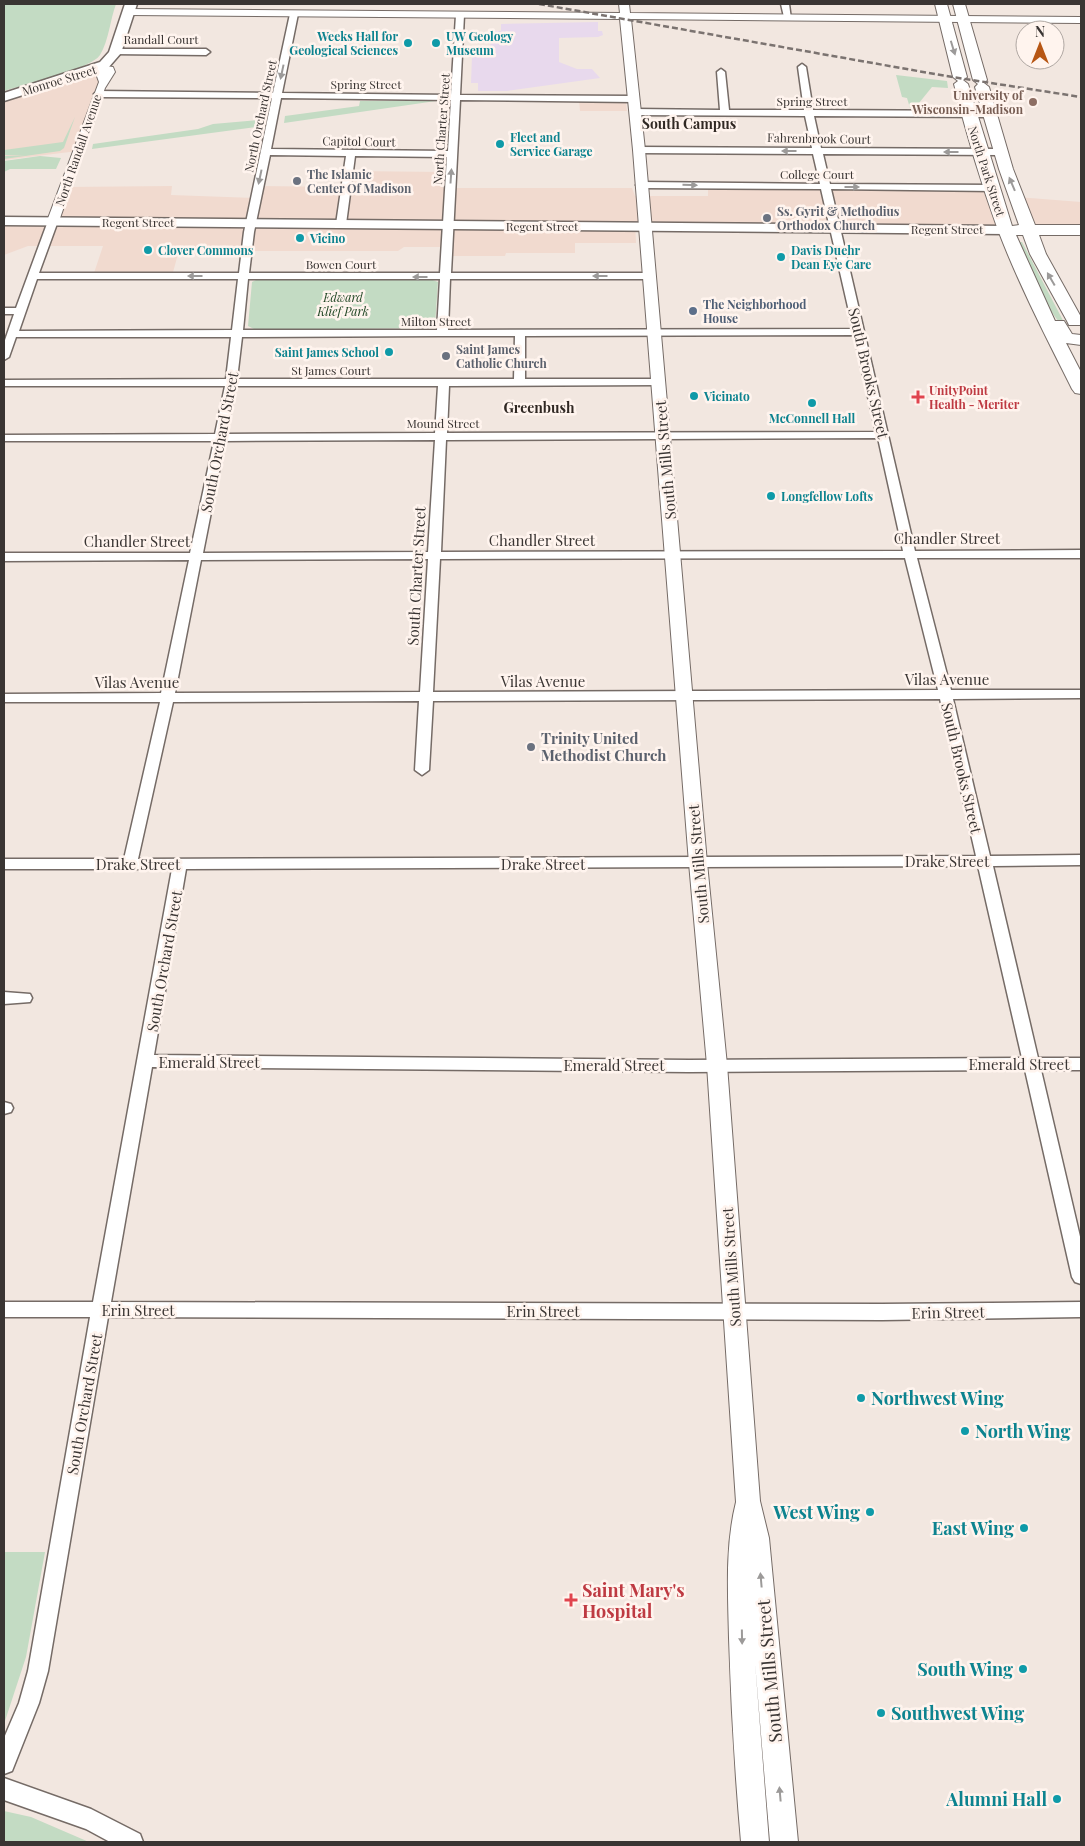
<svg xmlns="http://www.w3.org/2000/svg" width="1085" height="1846" viewBox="0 0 1085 1846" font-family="'Playfair Display',serif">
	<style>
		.commercial { fill: #f1dacf }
		.industrial { fill: #e8d9ed }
		.green { fill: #c3dbc3 }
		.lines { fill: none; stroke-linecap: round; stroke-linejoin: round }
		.minor-casing { stroke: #756b66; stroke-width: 3 }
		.tertiary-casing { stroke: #756b66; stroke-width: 2 }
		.secondary-casing { stroke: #756b66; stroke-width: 3 }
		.primary-casing { stroke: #756b66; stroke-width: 2 }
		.minor { fill: #fff; fill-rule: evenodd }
		.tertiary { fill: #fff; fill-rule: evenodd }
		.secondary { fill: #fff; fill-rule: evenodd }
		.primary { fill: #fff; fill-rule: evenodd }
		.rail { stroke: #7b7370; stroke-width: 2.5; stroke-dasharray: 6 3; stroke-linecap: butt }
		.oneway { fill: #9c9a99 }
		.culture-dot { fill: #0f9aa8; stroke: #fff4ee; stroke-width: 2 }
		.education-dot { fill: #8d6e63; stroke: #fff4ee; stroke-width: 2 }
		.worship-dot { fill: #6b7280; stroke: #fff4ee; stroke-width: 2 }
		.service-dot { fill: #5c6f8a; stroke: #fff4ee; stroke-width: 2 }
		.health-dot { fill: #e0444e; stroke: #fff4ee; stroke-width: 2 }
		.labels { text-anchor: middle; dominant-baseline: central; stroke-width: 5; stroke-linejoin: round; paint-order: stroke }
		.far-culture-label { font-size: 12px; font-weight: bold; fill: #0d838f; stroke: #fff4ee; text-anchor: start }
		.far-street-label { font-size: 12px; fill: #3a3533; stroke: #fff4ee }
		.far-education-label { font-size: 12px; font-weight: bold; fill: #785e54; stroke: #fff4ee; text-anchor: end }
		.far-worship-label { font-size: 12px; font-weight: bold; fill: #5b616d; stroke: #fff4ee; text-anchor: start }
		.far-park-label { font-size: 12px; font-style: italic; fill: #1e4522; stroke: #fff4ee }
		.far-service-label { font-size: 12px; font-weight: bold; fill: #4e5e75; stroke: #fff4ee; text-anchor: start }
		.far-health-label { font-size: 12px; font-weight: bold; fill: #be3a42; stroke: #fff4ee; text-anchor: start }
		.far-neighbourhood-label { font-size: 14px; font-weight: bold; fill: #302823; stroke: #fff4ee }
		.street-label { font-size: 15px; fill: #3a3533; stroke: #fff4ee }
		.worship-label { font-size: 15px; font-weight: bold; fill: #5b616d; stroke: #fff4ee; text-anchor: start }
		.near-culture-label { font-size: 18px; font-weight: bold; fill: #0d838f; stroke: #fff4ee; text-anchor: end }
		.near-health-label { font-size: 18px; font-weight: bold; fill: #be3a42; stroke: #fff4ee; text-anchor: start }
		.near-street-label { font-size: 18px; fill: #3a3533; stroke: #fff4ee }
	</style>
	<rect width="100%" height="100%" fill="#f2e7e0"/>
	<path class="commercial" d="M99,68L102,76L78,151L4,160V97Z
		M579,100L623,101L626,103L627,111H580Z
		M348,171L444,172L443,188H632L635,196H708V187L993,188L1006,230L635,222L636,243H575V253H506L505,256H446L447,247H404L398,251H247L246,255L178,254L172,276H93L103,246H28L4,255V221H53L65,187L172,186L171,195L255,198L258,186L346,187Z
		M1017,197L1081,202V230H1030Z"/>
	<path class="industrial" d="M598,22V31H602L603,35L598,37L559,38V62L577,69H592L600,78L507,91H478V83H471L472,56H489L492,31H501V24Z"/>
	<path class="green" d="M4,4H116C110,20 109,40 100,55C91,69 23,85 4,91Z
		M896,75L947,81L948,88L932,87L919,103L928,105L925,109L910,108L907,98L902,97Z
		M360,101H436L284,123L285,116L359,106Z
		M75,117L64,148L60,151L4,159V156L26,155H4V150L63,142Z
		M258,120L256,127L92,149L93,144L198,129L213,124Z
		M40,156L61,158L56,169H10L4,172V161Z
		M1018,242H1022L1068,330C1051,322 1027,261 1018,242Z
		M430,279L438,282L435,325L432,328L256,330L248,326L252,282L256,280Z
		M4,1552H45L26,1657L4,1724Z
		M4,1811L31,1817L89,1842H4Z"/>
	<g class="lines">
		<g class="minor-casing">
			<path id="minor" d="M781,4H789L791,19L784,17Z
				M294,12L298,14L282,93L451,95L456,15L460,13L464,15L460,95L633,96L637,99L633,102L460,100L451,273H649L654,276L649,279H450L448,330L853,329L821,189L641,188L636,185L641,182L820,184L813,154L639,153L634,150L639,147L812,148L805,116L635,115L631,112L635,109L720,110L717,72L721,69L725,72L729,110H804L798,67L802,64L806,67L813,110L988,111L992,114L988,117L814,116L821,148L1000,149L1005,152L1000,155L823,154L830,184L993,185L998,188L993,191L831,189L915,551L1081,550V558H917L951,690H1081V698L953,699L990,856L1081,855V865L993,866L1038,1058H1081V1070H1041L1081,1241V1284L1075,1282L1072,1277L1025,1070L689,1072L152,1067L111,1302L882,1304L1081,1302V1317L882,1320L108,1317L48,1671L39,1703L12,1771L4,1774V1738L19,1703L28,1671L90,1317H4V1302H93L172,869H4V859H124L160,702H4V694L161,693L189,560L4,561V553H190L214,441H4V435L215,434L225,386H4V380L226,379L231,337H16L9,357L4,360V343L14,314H4V308H16L48,221L53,218L58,221L39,273H239L244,232L272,98L98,97L94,94L98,91L273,93L290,14ZM281,98L451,100L448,151L271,149ZM270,155L346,156L336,224L341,227L346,224L355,156L447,157L440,273H249L254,232ZM37,279H238L232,330L19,331ZM248,279H440L437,330H243ZM854,335L876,432L447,433L449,386L658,385L663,382L658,379H525V336ZM438,336H515L514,379H237L242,337ZM236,386H438L435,433L226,434ZM878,438L903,551L441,552L446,440ZM435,440L428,552L203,553L225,441ZM905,558L938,690L433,692L440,559ZM428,559L420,692L175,693L201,560ZM940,699L976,856L138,859L173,702L419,701L415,770L422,775L429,770L433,701ZM978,866L1022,1058L689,1060L154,1055L186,869Z
				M115,49H206L210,52L206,55L112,54L111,52Z
				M4,992L30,994L32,998L30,1002L4,1004Z
				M4,1102L11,1104L13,1108L11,1112L4,1114Z
				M4,1778L91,1809L140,1834L143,1842H110L86,1829L4,1800Z"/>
		</g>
		<g class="tertiary-casing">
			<path id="tertiary" d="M619,4H629L630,13L1081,17V23L631,19L645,150L707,863L727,1065L760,1501L769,1538L798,1842H770L755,1662L769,1842H741C735,1774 731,1706 729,1638C728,1592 725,1546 736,1502L707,1065L689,863L633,150L620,19L128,15L123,12L128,9L620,13Z
				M99,65L113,67L115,72L105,88L59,221L57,224H49L47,221L99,82L94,68Z"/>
		</g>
		<g class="secondary-casing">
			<path id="secondary" d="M125,4H137L121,53L108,68L4,101V93L100,62L109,52Z
				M4,217L1006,226L1013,230L1006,234L4,225Z"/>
		</g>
		<g class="primary-casing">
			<path id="primary" d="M935,4H947L967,77L963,80L968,84L1012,226L1019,225L999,169L975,87L978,84L973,80L953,4H965L987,80L984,83L989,87L1013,169L1035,225H1081V235H1039L1046,254L1081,317V325H1069L1067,321L1030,254L1023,235H1016L1055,321H1064L1072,334L1081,335V345L1066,343L1081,372V394L1075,393L1072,389C1046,337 1019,285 998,230C981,183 966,133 954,84L958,81L953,77Z"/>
		</g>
		<use href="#minor" class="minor"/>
		<use href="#tertiary" class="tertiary"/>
		<use href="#secondary" class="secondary"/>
		<use href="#primary" class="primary"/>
		<path class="rail" d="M539,4L946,76L1081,97"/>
	</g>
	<defs><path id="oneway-solid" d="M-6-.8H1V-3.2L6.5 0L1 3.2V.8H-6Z" transform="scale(1.25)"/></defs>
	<g class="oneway">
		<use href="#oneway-solid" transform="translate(953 48) rotate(73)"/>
		<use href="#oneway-solid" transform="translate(282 72) rotate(102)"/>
		<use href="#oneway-solid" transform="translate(789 151) rotate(-180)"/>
		<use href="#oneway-solid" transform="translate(951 152) rotate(-180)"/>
		<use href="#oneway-solid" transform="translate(451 176) rotate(-86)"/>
		<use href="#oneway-solid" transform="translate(260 177) rotate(102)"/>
		<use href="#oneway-solid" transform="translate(1012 184) rotate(-113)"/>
		<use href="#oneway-solid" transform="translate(690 185) rotate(1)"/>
		<use href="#oneway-solid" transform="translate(852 187)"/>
		<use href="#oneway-solid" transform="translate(195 276) rotate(-180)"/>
		<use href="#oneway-solid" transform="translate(600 276) rotate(180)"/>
		<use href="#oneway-solid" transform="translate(420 277) rotate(180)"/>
		<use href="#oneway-solid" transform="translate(1051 279) rotate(-120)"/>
		<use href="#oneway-solid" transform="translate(761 1580) rotate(-95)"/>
		<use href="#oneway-solid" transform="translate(742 1637) rotate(89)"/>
		<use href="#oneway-solid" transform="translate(780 1794) rotate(-95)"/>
	</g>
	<g class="culture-dot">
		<circle cx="408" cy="43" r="5"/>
		<circle cx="436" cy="43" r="5"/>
		<circle cx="500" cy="144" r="5"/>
		<circle cx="300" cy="238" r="5"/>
		<circle cx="148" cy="250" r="5"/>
		<circle cx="781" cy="257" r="5"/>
		<circle cx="389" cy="352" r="5"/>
		<circle cx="694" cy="396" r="5"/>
		<circle cx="812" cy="403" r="5"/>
		<circle cx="771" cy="496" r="5"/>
		<circle cx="861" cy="1398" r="5"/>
		<circle cx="965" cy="1431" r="5"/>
		<circle cx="870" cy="1512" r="5"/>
		<circle cx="1024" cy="1528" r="5"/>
		<circle cx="1023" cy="1669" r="5"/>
		<circle cx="881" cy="1713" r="5"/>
		<circle cx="1057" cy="1799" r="5"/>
	</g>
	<circle class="education-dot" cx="1033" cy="102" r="5"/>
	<g class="worship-dot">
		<circle cx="297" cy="181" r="5"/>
		<circle cx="767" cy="218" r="5"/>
		<circle cx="446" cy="356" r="5"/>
		<circle cx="531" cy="747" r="5"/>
	</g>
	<circle class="service-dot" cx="693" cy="311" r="5"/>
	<g class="health-dot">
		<path d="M915.5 389.5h5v5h5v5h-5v5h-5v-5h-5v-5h5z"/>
		<path d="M568.5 1592.5h5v5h5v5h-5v5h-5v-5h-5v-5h5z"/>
	</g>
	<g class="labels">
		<g class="far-culture-label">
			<text x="398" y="36" text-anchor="end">Weeks Hall for<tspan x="398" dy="14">Geological Sciences</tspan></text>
			<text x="446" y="36">UW Geology<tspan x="446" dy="14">Museum</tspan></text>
			<text x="510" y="137">Fleet and<tspan x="510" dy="14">Service Garage</tspan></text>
			<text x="310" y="238">Vicino</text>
			<text x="158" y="250">Clover Commons</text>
			<text x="791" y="250">Davis Duehr<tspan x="791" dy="14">Dean Eye Care</tspan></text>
			<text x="379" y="352" text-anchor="end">Saint James School</text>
			<text x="704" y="396">Vicinato</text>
			<text x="812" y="418" text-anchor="middle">McConnell Hall</text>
			<text x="781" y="496">Longfellow Lofts</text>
		</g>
		<g class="far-street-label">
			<text x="161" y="39">Randall Court</text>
			<text transform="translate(59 80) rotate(-17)">Monroe Street</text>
			<text x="366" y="84">Spring Street</text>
			<text x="812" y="101">Spring Street</text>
			<text transform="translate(260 116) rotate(-78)">North Orchard Street</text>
			<text transform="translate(441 129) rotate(-86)">North Charter Street</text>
			<text transform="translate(819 138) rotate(1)">Fahrenbrook Court</text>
			<text transform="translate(359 141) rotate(1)">Capitol Court</text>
			<text transform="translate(78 150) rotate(-71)">North Randall Avenue</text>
			<text transform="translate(987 171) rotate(72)">North Park Street</text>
			<text x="817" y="174">College Court</text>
			<text x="138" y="222">Regent Street</text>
			<text x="542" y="226">Regent Street</text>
			<text x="947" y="229">Regent Street</text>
			<text x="341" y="264">Bowen Court</text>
			<text x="436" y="321">Milton Street</text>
			<text x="331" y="370">St James Court</text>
			<text x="443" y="423">Mound Street</text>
		</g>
		<g class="far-education-label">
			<text x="1023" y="95">University of<tspan x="1023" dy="14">Wisconsin-Madison</tspan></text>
		</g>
		<g class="far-worship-label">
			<text x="307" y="174">The Islamic<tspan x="307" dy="14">Center Of Madison</tspan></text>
			<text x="777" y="211">Ss. Gyrit &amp; Methodius<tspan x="777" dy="14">Orthodox Church</tspan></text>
			<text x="456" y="349">Saint James<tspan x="456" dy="14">Catholic Church</tspan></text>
		</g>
		<g class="far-park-label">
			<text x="343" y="297">Edward<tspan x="343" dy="14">Klief Park</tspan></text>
		</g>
		<g class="far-service-label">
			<text x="703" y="304">The Neighborhood<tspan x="703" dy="14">House</tspan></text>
		</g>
		<g class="far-health-label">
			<text x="929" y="390">UnityPoint<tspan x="929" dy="14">Health - Meriter</tspan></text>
		</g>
		<g class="far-neighbourhood-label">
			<text x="689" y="123">South Campus</text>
			<text x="539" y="407">Greenbush</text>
		</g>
		<g class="street-label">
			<text transform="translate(869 373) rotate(77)">South Brooks Street</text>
			<text transform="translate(219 442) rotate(-79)">South Orchard Street</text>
			<text transform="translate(665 460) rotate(-95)">South Mills Street</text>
			<text x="947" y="538">Chandler Street</text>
			<text x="542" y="540">Chandler Street</text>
			<text x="137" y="541">Chandler Street</text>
			<text transform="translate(416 576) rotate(-87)">South Charter Street</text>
			<text x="947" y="679">Vilas Avenue</text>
			<text x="543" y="681">Vilas Avenue</text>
			<text x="137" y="682">Vilas Avenue</text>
			<text transform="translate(962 768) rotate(77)">South Brooks Street</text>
			<text x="947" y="861">Drake Street</text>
			<text x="138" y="864">Drake Street</text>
			<text x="543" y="864">Drake Street</text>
			<text transform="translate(698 864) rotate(-95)">South Mills Street</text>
			<text transform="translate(164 961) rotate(-80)">South Orchard Street</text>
			<text x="209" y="1062">Emerald Street</text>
			<text x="1019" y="1064">Emerald Street</text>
			<text x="614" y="1065">Emerald Street</text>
			<text transform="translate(731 1267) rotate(-94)">South Mills Street</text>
			<text x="138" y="1310">Erin Street</text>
			<text x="543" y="1311">Erin Street</text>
			<text transform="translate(948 1312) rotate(-1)">Erin Street</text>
			<text transform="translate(84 1404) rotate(-80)">South Orchard Street</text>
		</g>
		<g class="worship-label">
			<text x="541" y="738">Trinity United<tspan x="541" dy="17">Methodist Church</tspan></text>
		</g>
		<g class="near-culture-label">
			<text x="871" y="1398" text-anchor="start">Northwest Wing</text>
			<text x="975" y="1431" text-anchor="start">North Wing</text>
			<text x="860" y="1512">West Wing</text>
			<text x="1014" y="1528">East Wing</text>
			<text x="1013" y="1669">South Wing</text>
			<text x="891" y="1713" text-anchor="start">Southwest Wing</text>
			<text x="1047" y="1799">Alumni Hall</text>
		</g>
		<g class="near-health-label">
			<text x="582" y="1590">Saint Mary's<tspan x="582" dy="21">Hospital</tspan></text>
		</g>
		<g class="near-street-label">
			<text transform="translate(769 1671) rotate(-95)">South Mills Street</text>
		</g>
	</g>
	<rect width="1085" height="1846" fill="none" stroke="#3a3533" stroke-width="10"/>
	<g transform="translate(1040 45)"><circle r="24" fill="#fff4ee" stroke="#b0a8a3"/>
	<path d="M0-4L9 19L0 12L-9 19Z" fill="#b75614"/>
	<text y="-8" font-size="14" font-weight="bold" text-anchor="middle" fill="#3a3533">N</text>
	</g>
</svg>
